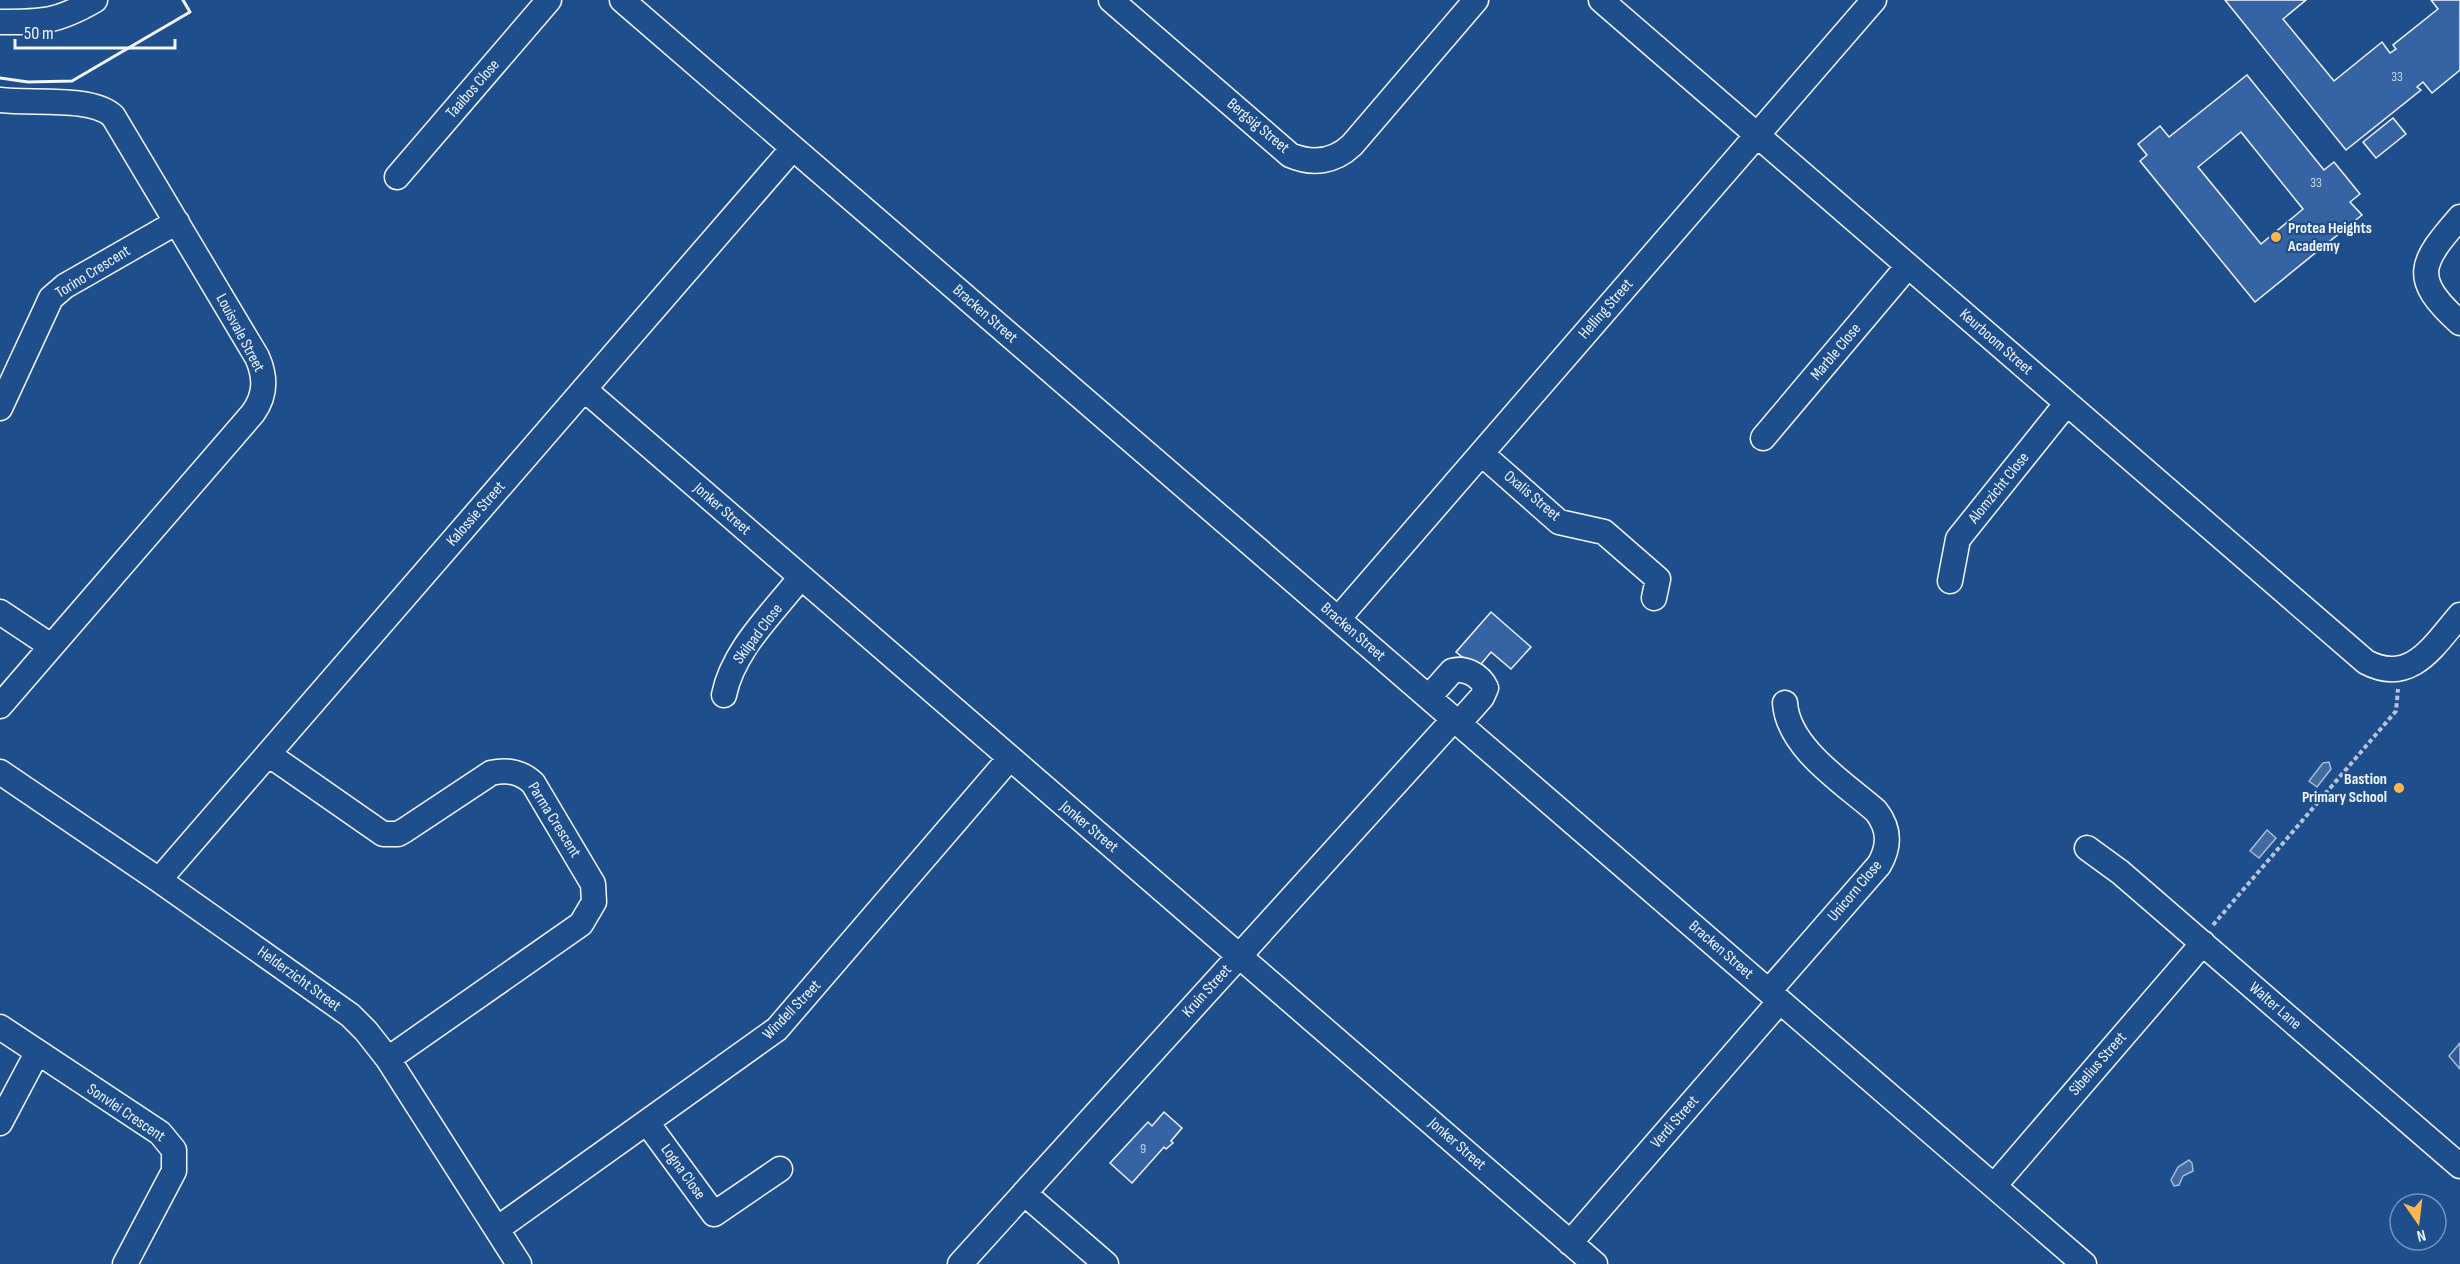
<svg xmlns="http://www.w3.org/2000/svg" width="2460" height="1264" viewBox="0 0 2460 1264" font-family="'Sofia Sans Condensed',sans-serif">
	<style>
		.built { fill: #305b95; stroke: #a8bbd7; stroke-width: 1.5 }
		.water { fill: #446ba0; stroke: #a8bbd7; stroke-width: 1.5 }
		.building { fill: #3563a3; stroke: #f2f6ff; stroke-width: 1.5; fill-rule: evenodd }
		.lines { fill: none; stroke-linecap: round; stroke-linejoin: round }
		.minor-casing { stroke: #f2f6ff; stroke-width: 27 }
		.path { stroke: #b3c4dc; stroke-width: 4; stroke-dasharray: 4.5 3; stroke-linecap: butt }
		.minor { stroke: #1f4e8c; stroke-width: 24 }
		.wall { stroke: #f2f6ff; stroke-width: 3 }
		.poi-dot { fill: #ffb74d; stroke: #1f4e8c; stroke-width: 2 }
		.labels { text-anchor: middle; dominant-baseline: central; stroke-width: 4.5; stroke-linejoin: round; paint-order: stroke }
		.number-label { font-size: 14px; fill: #c3d1e8 }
		.street-label { font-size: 16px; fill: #f2f6ff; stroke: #1f4e8c }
		.poi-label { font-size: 16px; font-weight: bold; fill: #f2f6ff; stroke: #1f4e8c; text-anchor: start }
	</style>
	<rect width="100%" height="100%" fill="#1f4e8c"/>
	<path class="built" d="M2460,1043V1069L2449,1056Z"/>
	<path class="water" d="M2329,762L2331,769L2317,787L2309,781L2323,763Z
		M2267,830L2276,838L2259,858L2250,851Z
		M2189,1160L2192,1163L2193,1171L2183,1176L2179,1185L2174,1186L2171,1180L2178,1167Z"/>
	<path class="building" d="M2225,0H2306L2283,19L2334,81L2382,42L2390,53L2396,49L2393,45L2438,9L2431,0H2460V70L2432,93L2423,82L2417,87L2421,90L2346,150Z
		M2247,75L2324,170L2334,162L2360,194L2350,202L2362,215L2255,302L2140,161L2147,155L2138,144L2160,126L2169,137ZM2241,132L2303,209L2261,244L2198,167Z
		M2393,118L2406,134L2376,158L2363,142Z
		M1491,612L1531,647L1511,669L1491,652L1477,669L1456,652Z
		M1164,1112L1182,1128L1171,1141L1173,1143L1166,1149L1164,1147L1132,1183L1110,1163L1148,1122L1152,1126Z"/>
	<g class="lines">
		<g class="minor-casing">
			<path id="minor" d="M622,0L2084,1264
				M1111,0L1290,155C1313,165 1334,162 1352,145L1476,0
				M1601,0L2366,662C2411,686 2434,645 2460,615
				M0,22C43,22 57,22 95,0
				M0,100C31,104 92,96 113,116L257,357C266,377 266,395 253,413L0,706
				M397,177L549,0
				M2460,217C2420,263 2410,278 2460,323
				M584,389L1595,1264
				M0,408L51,298L65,286L177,222
				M1763,438L1908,266
				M1482,454L1559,522L1604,532L1658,579L1654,598
				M1950,581L1958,539L2067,403
				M0,612L51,646
				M1338,619L1874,0
				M724,695C733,650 772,614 800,578
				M1429,697L1452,671C1465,667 1480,675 1486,688L1482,697L1459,723
				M268,754L383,834H398L405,830L491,773C508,769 521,772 533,783L593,884L594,902L581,924L388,1059
				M0,772L159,880L350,1015L366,1031L388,1059L519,1264
				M2087,848L2120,872L2460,1166
				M159,880L793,148
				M1769,991L1879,865C1890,846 1890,829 1876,811C1844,783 1788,748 1785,703
				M0,1027L160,1133L174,1150V1171L125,1264
				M0,1123L37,1053
				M648,1124L714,1214L780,1169
				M1994,1186L2203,943
				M1024,1193L1106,1264
				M497,1229L777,1029L1009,759
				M1570,1243L1780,1001
				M960,1264L1454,719"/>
		</g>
		<path class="path" d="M2213,925L2396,711L2398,689"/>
		<use href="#minor" class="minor"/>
		<path class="wall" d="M0,78L28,82L72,81L190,12L183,0"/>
	</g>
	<g class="poi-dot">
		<circle cx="2276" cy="237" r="6"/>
		<circle cx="2399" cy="788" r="6"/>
	</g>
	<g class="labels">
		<g class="number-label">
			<text x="2397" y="76">33</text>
			<text x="2316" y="182">33</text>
			<text x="1143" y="1148">9</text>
		</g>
		<g class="street-label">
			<text transform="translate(473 89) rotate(-49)">Taaibos Close</text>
			<text transform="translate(1258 126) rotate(40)">Bergsig Street</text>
			<text transform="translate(93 272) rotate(-32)">Torino Crescent</text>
			<text transform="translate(1606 309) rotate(-49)">Helling Street</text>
			<text transform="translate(985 314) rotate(41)">Bracken Street</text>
			<text transform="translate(240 333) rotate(62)">Louisvale Street</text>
			<text transform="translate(1996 342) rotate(41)">Keurboom Street</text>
			<text transform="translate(1836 352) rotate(-50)">Marble Close</text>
			<text transform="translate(1999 488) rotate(-51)">Alomzicht Close</text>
			<text transform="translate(1532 496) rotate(40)">Oxalis Street</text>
			<text transform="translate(722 509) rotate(41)">Jonker Street</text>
			<text transform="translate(476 514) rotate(-49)">Kalossie Street</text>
			<text transform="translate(1353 632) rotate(41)">Bracken Street</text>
			<text transform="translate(758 634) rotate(-53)">Skilpad Close</text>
			<text transform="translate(554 820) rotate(58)">Parma Crescent</text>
			<text transform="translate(1089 827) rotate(40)">Jonker Street</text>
			<text transform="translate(1855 891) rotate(-50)">Unicorn Close</text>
			<text transform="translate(1721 950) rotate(41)">Bracken Street</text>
			<text transform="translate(299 979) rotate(36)">Helderzicht Street</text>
			<text transform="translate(1207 991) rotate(-48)">Kruin Street</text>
			<text transform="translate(2275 1006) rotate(41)">Walter Lane</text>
			<text transform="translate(792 1010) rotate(-46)">Windell Street</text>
			<text transform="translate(2098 1064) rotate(-49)">Sibelius Street</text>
			<text transform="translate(126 1113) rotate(34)">Sonvlei Crescent</text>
			<text transform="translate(1675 1122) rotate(-49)">Verdi Street</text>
			<text transform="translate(1457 1144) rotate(41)">Jonker Street</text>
			<text transform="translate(683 1172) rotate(54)">Logna Close</text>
		</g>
		<g class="poi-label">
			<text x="2288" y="228">Protea Heights<tspan x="2288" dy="18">Academy</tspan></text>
			<text x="2387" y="779" text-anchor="end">Bastion<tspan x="2387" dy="18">Primary School</tspan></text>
		</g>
	</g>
	<g transform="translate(2418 1222) rotate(166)"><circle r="28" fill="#1f4e8c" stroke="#7391ba" stroke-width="1.5"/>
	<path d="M0-4.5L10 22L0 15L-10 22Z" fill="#ffb74d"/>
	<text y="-9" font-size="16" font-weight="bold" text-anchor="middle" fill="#f2f6ff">N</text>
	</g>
	<path d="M15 39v9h160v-9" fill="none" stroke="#f2f6ff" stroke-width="3"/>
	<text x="24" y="39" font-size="18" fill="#f2f6ff" stroke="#1f4e8c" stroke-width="4.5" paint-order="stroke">50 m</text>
</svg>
